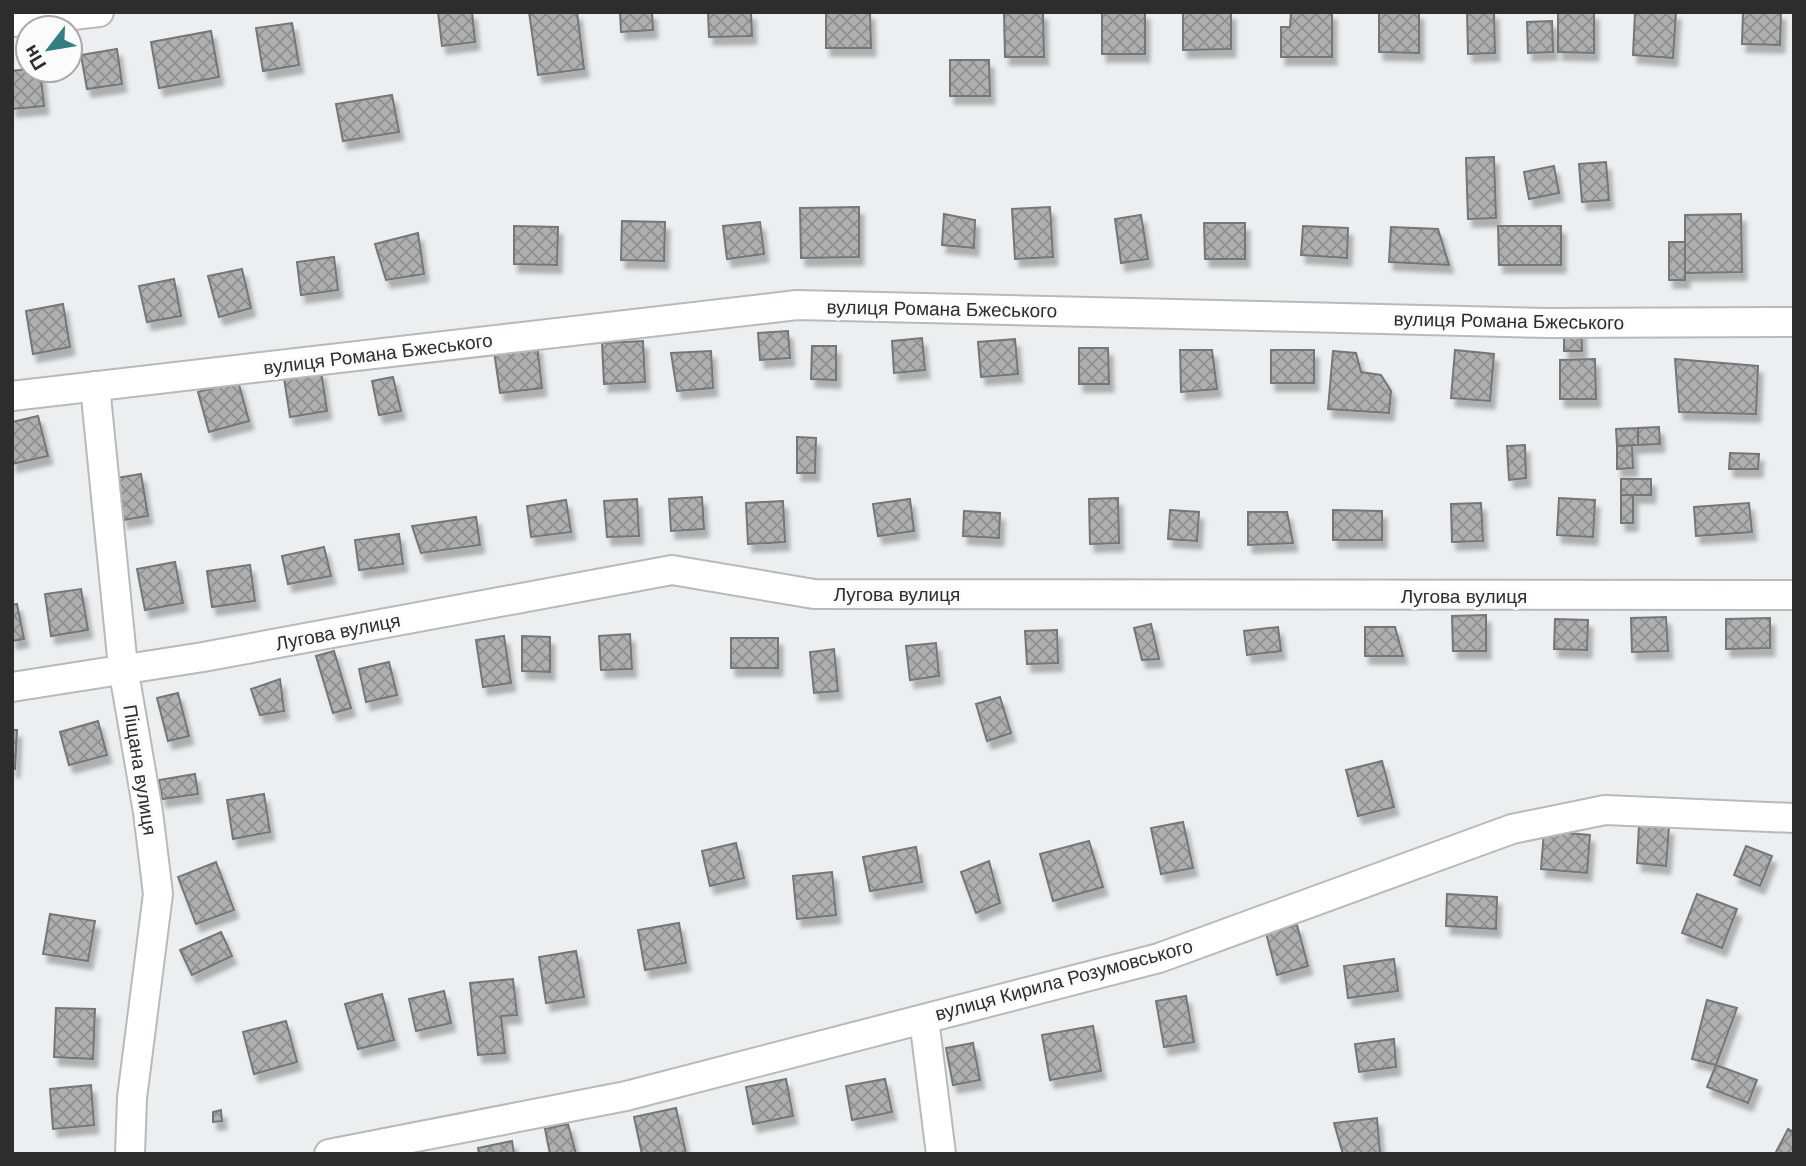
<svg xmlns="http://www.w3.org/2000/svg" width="1806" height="1166" viewBox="0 0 1806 1166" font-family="Arial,sans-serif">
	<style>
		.building { fill: url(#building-cross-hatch); stroke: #767677; stroke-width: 2; filter: url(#shadow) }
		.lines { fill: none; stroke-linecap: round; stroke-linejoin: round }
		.minor-casing { stroke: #b9b9ba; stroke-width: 32 }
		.minor { stroke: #fff; stroke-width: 28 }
		.labels { text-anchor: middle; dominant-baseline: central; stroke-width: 6; stroke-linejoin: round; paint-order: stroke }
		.street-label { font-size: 19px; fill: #2d2d2e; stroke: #fbfbfc }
	</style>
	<defs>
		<pattern id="building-cross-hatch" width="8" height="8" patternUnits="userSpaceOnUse" patternTransform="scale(1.75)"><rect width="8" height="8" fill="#afafb0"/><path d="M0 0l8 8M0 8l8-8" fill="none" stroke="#8f8f90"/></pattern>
		<filter id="shadow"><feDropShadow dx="4.5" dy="8" stdDeviation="2" flood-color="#0004"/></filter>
	</defs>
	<rect width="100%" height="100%" fill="#edeeef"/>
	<path class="building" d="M438,12H472L475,42L442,46Z
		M529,12H577L584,69L538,75Z
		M620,12H652L653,30L621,32Z
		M708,12H751L752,36L709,37Z
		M826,12H870L871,48H826Z
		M1004,12H1043L1044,57H1005Z
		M1102,12H1145V54H1102Z
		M1183,12H1231V49L1183,50Z
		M1291,12H1332V57H1281V27H1290Z
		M1379,12H1419V53L1379,52Z
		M1467,12H1494L1495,53L1468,54Z
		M1558,12H1594V53L1558,52Z
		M1635,12H1676L1673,58L1633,55Z
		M1743,12H1781L1780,45L1742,44Z
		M1552,21L1553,52L1528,53L1527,22Z
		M292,23L299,65L263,71L256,28Z
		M211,31L219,77L159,88L151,42Z
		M117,49L122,84L87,89L81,55Z
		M950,60H989L990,96H950Z
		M28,69L40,70L44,106L12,109V71Z
		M392,95L399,132L343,141L336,104Z
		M1494,157L1496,218L1468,219L1466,158Z
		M1606,162L1609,200L1582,202L1579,164Z
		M1554,166L1559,193L1529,199L1524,172Z
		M859,207V257L801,258L800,208Z
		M1050,207L1053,257L1015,259L1012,209Z
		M944,214L975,220L974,248L942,245Z
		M1741,214L1742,272L1685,273V215Z
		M1141,215L1148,259L1121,263L1115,219Z
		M622,221L665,222L664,261L621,260Z
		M760,222L764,254L727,259L723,226Z
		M1204,223H1245V259H1205Z
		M514,226L558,227L557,265L514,264Z
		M1303,226L1348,228L1347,258L1301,255Z
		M1498,226H1561V265H1499Z
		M1391,227L1438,229L1449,265L1389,262Z
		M418,233L424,274L386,280L375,244Z
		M1669,242H1685V280H1669Z
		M334,257L338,290L301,295L297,262Z
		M242,269L251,308L219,317L208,276Z
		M174,279L181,316L147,322L139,286Z
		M63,304L70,347L33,354L26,311Z
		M1564,326L1581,327L1582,351H1564Z
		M788,331L790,358L760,360L758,333Z
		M922,338L925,370L894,373L892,341Z
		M1015,339L1018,374L981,377L978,342Z
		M643,341L645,382L604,384L602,343Z
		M537,345L542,388L500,393L494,351Z
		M812,346H836V380L811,379Z
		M1079,348H1108L1109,384H1079Z
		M1180,350H1212L1217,389L1181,392Z
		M1271,350H1314V383H1271Z
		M1455,350L1494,354L1490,401L1451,398Z
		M711,351L713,388L677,391L671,353Z
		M1333,351L1356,353L1361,372L1381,375L1391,391L1389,413L1328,409Z
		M1595,359L1596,399H1560V360Z
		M1675,359L1758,366L1756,414L1679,412Z
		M321,371L327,411L290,417L284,378Z
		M393,377L401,411L379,415L372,381Z
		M238,381L249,421L209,432L198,392Z
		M38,416L48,456L12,464V422Z
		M1659,427L1660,444L1638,445V428Z
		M1638,428V445L1617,446L1616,429Z
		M797,437L816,438L815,473H797Z
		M1525,445L1526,478L1509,480L1507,446Z
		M1632,445L1633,468L1617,469V446Z
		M1730,453L1759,454L1758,469H1729Z
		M141,474L148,516L123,520L116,478Z
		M1621,479H1651V495H1621Z
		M1621,495H1633V523H1621Z
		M702,497L704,529L671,531L669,499Z
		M1118,498L1119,543L1090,544L1089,499Z
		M1559,498L1595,500L1593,537L1557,535Z
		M637,499L639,536L607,537L604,501Z
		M910,499L914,531L878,536L873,504Z
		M566,500L571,532L531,537L527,506Z
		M783,501L785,542L748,544L746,503Z
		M1481,503L1483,541L1452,542L1451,504Z
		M1749,503L1752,532L1696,536L1694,507Z
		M1170,510L1199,512L1197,541L1168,539Z
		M1333,510L1382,511V540H1333Z
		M964,511L1000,513L999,538L963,536Z
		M1248,512H1287L1293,543L1248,545Z
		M476,517L480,545L421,553L412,526Z
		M399,534L403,564L359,570L355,540Z
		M324,547L331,576L288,584L282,556Z
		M175,562L183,603L145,610L137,569Z
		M250,565L255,601L212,607L207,571Z
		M81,589L88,630L51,636L45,594Z
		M17,604L24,639L12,641V605Z
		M1486,615V651H1453L1452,616Z
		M1666,617L1668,651L1632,652L1631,618Z
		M1770,618V648L1726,649V619Z
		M1555,619L1588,620L1587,650L1554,649Z
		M1151,624L1159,659L1142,660L1134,628Z
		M1278,627L1281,651L1247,655L1244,631Z
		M1365,627H1395L1403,656H1365Z
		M1057,630L1058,663L1027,664L1025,631Z
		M630,634L632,669L601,670L599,636Z
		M504,636L511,683L483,687L476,640Z
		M522,636L550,637V672L522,671Z
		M731,638H778V668H731Z
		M936,643L939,676L910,680L906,646Z
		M834,649L838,691L814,693L810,652Z
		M334,651L351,708L333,713L316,656Z
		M389,662L397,695L366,702L359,669Z
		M280,679L284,711L260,715L251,689Z
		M178,693L189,736L168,741L157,698Z
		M1000,697L1011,733L987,741L976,704Z
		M98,721L107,755L69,765L60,732Z
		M12,730H17L15,769H12Z
		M1382,761L1394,807L1358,816L1346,770Z
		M195,774L198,794L162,799L159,780Z
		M264,794L270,832L233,839L227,800Z
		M1183,822L1193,868L1161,874L1151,828Z
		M1639,825L1669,827L1666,866L1637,863Z
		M1544,831L1590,835L1587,873L1541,869Z
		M1089,841L1103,887L1053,901L1040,854Z
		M736,843L744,878L710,886L702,851Z
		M1746,846L1772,856L1760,886L1734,875Z
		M916,847L922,882L870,891L863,857Z
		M989,861L1000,903L976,913L961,872Z
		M216,862L234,910L196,924L178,877Z
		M832,872L836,915L797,919L793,876Z
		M1447,894L1497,897L1496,929L1446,926Z
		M1697,894L1737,909L1722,948L1682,933Z
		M50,914L95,921L88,961L43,954Z
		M679,923L686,963L645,970L638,930Z
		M1297,925L1308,966L1277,975L1266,933Z
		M221,932L232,956L192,975L180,950Z
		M576,951L584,997L546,1003L539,957Z
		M1394,959L1398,991L1348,998L1344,966Z
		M513,979L517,1015L501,1016L505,1053L478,1055L470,983Z
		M444,991L451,1023L416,1031L409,999Z
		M382,994L394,1040L358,1049L345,1004Z
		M1186,996L1194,1042L1164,1047L1156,1001Z
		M1707,1000L1737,1008L1716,1065L1692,1059Z
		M56,1008L95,1009L93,1059L54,1057Z
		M286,1021L297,1062L254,1074L243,1032Z
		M1093,1026L1101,1071L1050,1080L1042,1035Z
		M1394,1039L1396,1067L1359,1072L1355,1044Z
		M973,1043L980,1080L953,1085L946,1048Z
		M1716,1065L1757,1080L1748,1103L1707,1087Z
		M786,1079L793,1116L753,1124L746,1087Z
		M885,1079L892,1112L852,1120L846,1086Z
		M91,1085L94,1125L53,1129L50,1089Z
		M676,1108L686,1154H642L634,1117Z
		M221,1110L222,1121L213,1122V1112Z
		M1377,1118L1380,1154H1343L1334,1123Z
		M568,1124L576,1154H550L545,1129Z
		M1788,1129L1794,1132V1154H1775Z
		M512,1141L514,1154H479L478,1148Z"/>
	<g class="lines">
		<g class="minor-casing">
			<path id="minor" d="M12,22L99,12
				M95,386L123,667L148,812L158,894L132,1098L130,1154
				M12,396L797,305L1549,323L1794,322
				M12,687L203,657L672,570L814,594L1794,595
				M924,1019L941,1154
				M329,1154L626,1096L1159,958L1512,829L1605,810L1794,818"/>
		</g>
		<use href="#minor" class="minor"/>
	</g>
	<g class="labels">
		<g class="street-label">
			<text transform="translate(942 309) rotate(1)">вулиця Романа Бжеського</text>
			<text transform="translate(1509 321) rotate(1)">вулиця Романа Бжеського</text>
			<text transform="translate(378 354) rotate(-7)">вулиця Романа Бжеського</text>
			<text x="897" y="594">Лугова вулиця</text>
			<text x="1464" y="596">Лугова вулиця</text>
			<text transform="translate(338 632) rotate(-11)">Лугова вулиця</text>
			<text transform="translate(140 770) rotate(81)">Піщана вулиця</text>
			<text transform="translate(1064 980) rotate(-15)">вулиця Кирила Розумовського</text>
		</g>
	</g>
	<rect width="1806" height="1166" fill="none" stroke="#2d2d2e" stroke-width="28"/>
	<g transform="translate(49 49) rotate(239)"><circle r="33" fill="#fbfbfc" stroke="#a9a9aa" stroke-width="2"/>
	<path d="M0-5L12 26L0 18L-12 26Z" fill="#347d80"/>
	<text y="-10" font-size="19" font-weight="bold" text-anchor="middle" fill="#2d2d2e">Пн</text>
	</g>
</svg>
